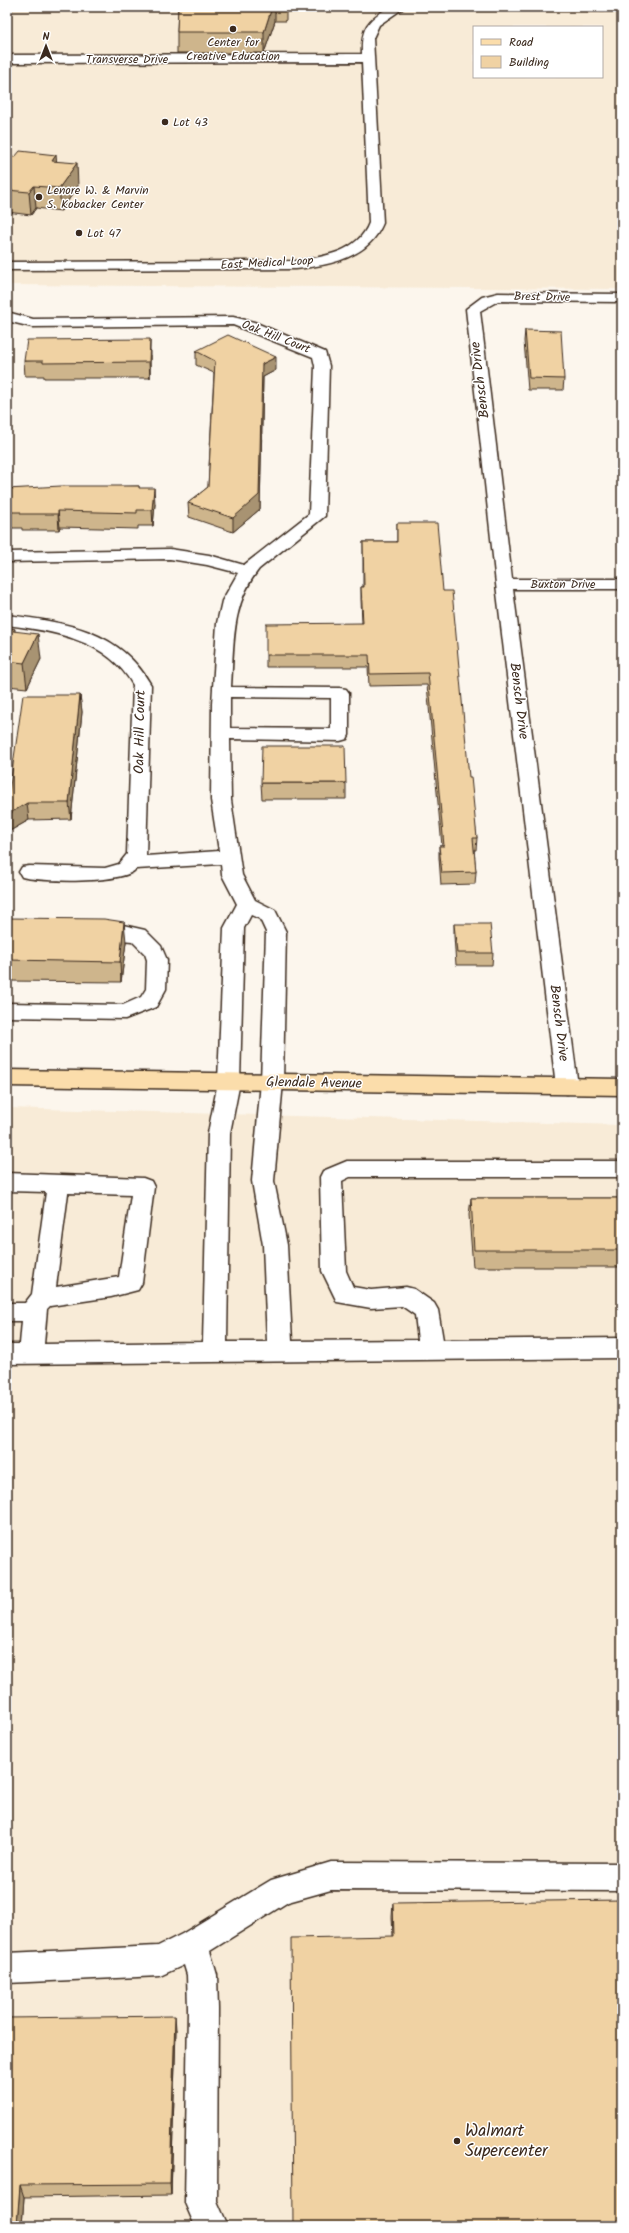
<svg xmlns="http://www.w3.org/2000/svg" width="629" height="2233" viewBox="0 0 629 2233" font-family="Kalam,sans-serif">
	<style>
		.built { fill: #f8ebd7; fill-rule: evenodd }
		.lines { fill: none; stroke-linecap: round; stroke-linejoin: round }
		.minor-casing { stroke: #3b2a1e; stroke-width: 3 }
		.major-casing { stroke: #3b2a1e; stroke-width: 3 }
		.minor { fill: #fff; fill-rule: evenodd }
		.major { fill: #fbddab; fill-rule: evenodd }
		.wall { fill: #ceb58c; stroke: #3b2a1e }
		.shaded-wall { fill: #a89372; stroke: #3b2a1e }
		.building { fill: #f0d2a3; stroke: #3b2a1e }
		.poi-dot { fill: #3b2a1e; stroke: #fff; stroke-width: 1.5 }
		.labels { text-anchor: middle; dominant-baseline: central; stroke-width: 3; stroke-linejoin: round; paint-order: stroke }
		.far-poi-label { font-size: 12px; fill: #3b2a1e; stroke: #fff; text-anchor: start }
		.far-street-label { font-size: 12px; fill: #3b2a1e; stroke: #fff }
		.street-label { font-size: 14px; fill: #3b2a1e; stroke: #fff }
		.near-poi-label { font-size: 17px; fill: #3b2a1e; stroke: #fff; text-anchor: start }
	</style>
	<rect width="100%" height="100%" fill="#fcf6ed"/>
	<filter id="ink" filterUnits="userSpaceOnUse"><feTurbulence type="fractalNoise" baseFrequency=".025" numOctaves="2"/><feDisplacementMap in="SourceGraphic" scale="8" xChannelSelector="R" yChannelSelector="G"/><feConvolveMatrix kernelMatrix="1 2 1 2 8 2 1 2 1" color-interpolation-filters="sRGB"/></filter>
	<g filter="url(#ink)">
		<path class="built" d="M7,7H622V289L7,285ZM474,27H602V77H474Z
			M7,1108L622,1125V2226H7Z"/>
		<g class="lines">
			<g class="minor-casing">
				<path id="minor" d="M390,7H405L379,25L373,38L383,223C369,258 330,265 296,269L7,270V262L296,261C324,257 358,252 369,223L362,62L7,63V55L362,54C361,29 367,19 390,7Z
					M498,293L622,294V302L498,301L480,311L512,579H622V589H513L578,1086L575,1092L567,1094L559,1092L556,1086L496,584L466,309L482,297Z
					M7,312L33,319L233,317L254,322L325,352L329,366L325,516L259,569C231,604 234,644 231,687L340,688L346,689L349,693V735L347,739L340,741L230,739L231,800L242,875L255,900L275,910L286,932L283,1082L274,1181L287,1245L292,1341L418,1340L415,1315L402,1306L371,1308L337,1302L322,1271L320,1177L323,1171L347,1161H622V1177H350L342,1181L346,1271L353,1287L371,1290L406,1287L414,1289L434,1303L438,1310L443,1340L622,1338V1358L7,1364V1344H20L22,1321H7V1303H25L32,1294L46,1192L7,1191V1173L143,1178L151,1181L154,1187L142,1283L138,1290L111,1297L50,1306L47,1309L44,1344L203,1342L208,1133L218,1082L224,928L237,904L222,875L221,864L136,869C124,884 41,882 22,877L19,872L22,867L29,866L105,868L119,864L127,854L133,685C108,640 54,631 7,625V615C65,622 120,630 151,685L146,856L219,851L211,800L212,704L217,623L222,601L238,573L207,565L170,559L7,562V552L170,549L209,555L244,565L309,514L315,366L313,357L233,325L32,327L7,321ZM230,697L331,698V729L230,728ZM251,915L260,919L266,932L261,1082L252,1181L263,1245L267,1342H227L230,1133L240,1082L244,928ZM68,1193L131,1195L119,1277L56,1287Z
					M94,925H123L145,930L161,946L167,960L166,989L156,1007L125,1019L7,1017V1003L123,1005L141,997L146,989L147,960L145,954L132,941L87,937L84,932L87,927Z
					M331,1862L622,1863V1891L331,1890L288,1902L210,1951L217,1975L218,2009L217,2201L228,2226H195L185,2203L188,2009L187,1975L184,1965L160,1976L7,1983V1953L158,1946L182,1934L271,1880Z"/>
			</g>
			<g class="major-casing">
				<path id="major" d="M7,1070L622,1079V1095L7,1086Z"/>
			</g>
			<use href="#minor" class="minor"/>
			<use href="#major" class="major"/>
		</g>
		<path class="wall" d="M7,7H16L13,9H7Z
			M178,7H286V21H275L264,53H177V32Z
			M587,7H622V12H588Z
			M7,156L57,161L78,186L61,211L36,208L31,215L7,212Z
			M525,330L564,379L563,390H528L524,341Z
			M196,351L276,370L263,377L260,509L233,532L189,517L188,503L208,487L214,373L196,365Z
			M150,355V378H44V376H25L24,361Z
			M139,486V488L155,504L153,526H138V529L60,527L59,530H22V528H7V489Z
			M397,523L443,591L477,838L476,850H474L476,872L475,884L441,885L439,858V846H442L427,685L369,686L368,667H266V655L362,623L361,599V587H363V542H397Z
			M7,628L15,629V631L41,659L27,688L7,686Z
			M80,695L82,712L71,819L29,820L8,832Z
			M261,783H346V799H262Z
			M7,918L126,942L121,982L7,981Z
			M454,924L493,953L492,965H456L454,936Z
			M471,1198H622V1267H473L469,1215Z
			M393,1903L622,2226L393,1936L392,1917Z
			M7,2018L176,2029L171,2195L24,2197L22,2226H7Z"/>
		<path class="shaded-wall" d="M272,7H275V21L264,53V32Z
			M56,155L58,177L52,161Z
			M77,163L78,186L61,211L59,188Z
			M34,186L36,208L31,215L29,192Z
			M150,339V378L149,362Z
			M276,357V370L263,377L260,509L233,532V518L262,364Z
			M154,488L155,504L153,526L152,510Z
			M58,511L60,527L59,530L58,514Z
			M38,634L41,659L27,688L24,663Z
			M80,695L82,712L71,819L69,803Z
			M27,803L29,820L8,832L7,824V815Z
			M124,922L126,942L121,982L120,962Z
			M175,2016L176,2029L171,2195L170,2184Z
			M20,2185L24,2197L22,2226H18L17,2225Z"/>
		<path class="building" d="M178,7H272L264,32H177Z
			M20,151L56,155L52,161L77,163L59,188L34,186L29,192L7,190V156L15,157Z
			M525,330L561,331L564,379L529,378Z
			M228,335L276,357L262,364L259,495L233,518L188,503L208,487L215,361L196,351Z
			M150,339L149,362L43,363V361H24L27,340Z
			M61,486H139V488H154L152,510H137V513L58,511V514H21V512H7V489Z
			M397,523H437L443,591H452L469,777H471L477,838H473L476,872L442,873L439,846H444L428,673L370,674L369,655H266V624L363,623L361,587H364L363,542H397Z
			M7,628L15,629L13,631L38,634L24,663L7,661Z
			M23,695H80L69,803H27L7,815V807Z
			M262,746H345L346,783H261Z
			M7,918L104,919L124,922L120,962L7,960Z
			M454,924H490L493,953H457Z
			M471,1198H622V1250H474Z
			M622,1900V2226H293L291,1938L394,1936L393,1903Z
			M175,2016L170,2184L20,2185L17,2225H7V2018Z"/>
	</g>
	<g class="poi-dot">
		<circle cx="233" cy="29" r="4"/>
		<circle cx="165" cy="122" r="4"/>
		<circle cx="39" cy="197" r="4"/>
		<circle cx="79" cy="233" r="4"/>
		<circle cx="457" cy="2141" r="4"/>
	</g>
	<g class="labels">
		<g class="far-poi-label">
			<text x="233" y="42" text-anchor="middle">Center for<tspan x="233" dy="14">Creative Education</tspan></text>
			<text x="173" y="122">Lot 43</text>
			<text x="47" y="190">Lenore W. &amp; Marvin<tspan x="47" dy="14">S. Kobacker Center</tspan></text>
			<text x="87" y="233">Lot 47</text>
		</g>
		<g class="far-street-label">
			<text x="127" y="59">Transverse Drive</text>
			<text transform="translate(267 263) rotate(-3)">East Medical Loop</text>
			<text transform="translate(542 297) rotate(1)">Brest Drive</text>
			<text transform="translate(276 337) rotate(21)">Oak Hill Court</text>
			<text x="563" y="584">Buxton Drive</text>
		</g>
		<g class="street-label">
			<text transform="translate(480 380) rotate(-97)">Bensch Drive</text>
			<text transform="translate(519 701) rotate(83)">Bensch Drive</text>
			<text transform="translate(140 732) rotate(-89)">Oak Hill Court</text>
			<text transform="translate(559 1023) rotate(83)">Bensch Drive</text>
			<text transform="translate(314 1083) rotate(1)">Glendale Avenue</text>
		</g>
		<g class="near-poi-label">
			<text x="465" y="2131">Walmart<tspan x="465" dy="20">Supercenter</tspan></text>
		</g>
	</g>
	<rect width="629" height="2233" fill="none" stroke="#fff" stroke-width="24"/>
	<rect x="12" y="12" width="605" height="2209" fill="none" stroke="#3b2a1e" stroke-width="1.5" filter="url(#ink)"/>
	<rect x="473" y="26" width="130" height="52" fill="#ffffff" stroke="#b1aaa5"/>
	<rect x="481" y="39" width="20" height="6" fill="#fbddab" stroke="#b1aaa5"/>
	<text x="509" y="46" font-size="12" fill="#3b2a1e">Road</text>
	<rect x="481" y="56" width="20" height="12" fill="#f0d2a3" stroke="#b1aaa5"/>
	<text x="509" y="66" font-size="12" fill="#3b2a1e">Building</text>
	<g transform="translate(46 46)" stroke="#ffffff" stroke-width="3" paint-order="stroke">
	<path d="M0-3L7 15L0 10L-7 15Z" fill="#3b2a1e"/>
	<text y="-6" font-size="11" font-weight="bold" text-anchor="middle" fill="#3b2a1e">N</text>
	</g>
</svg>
